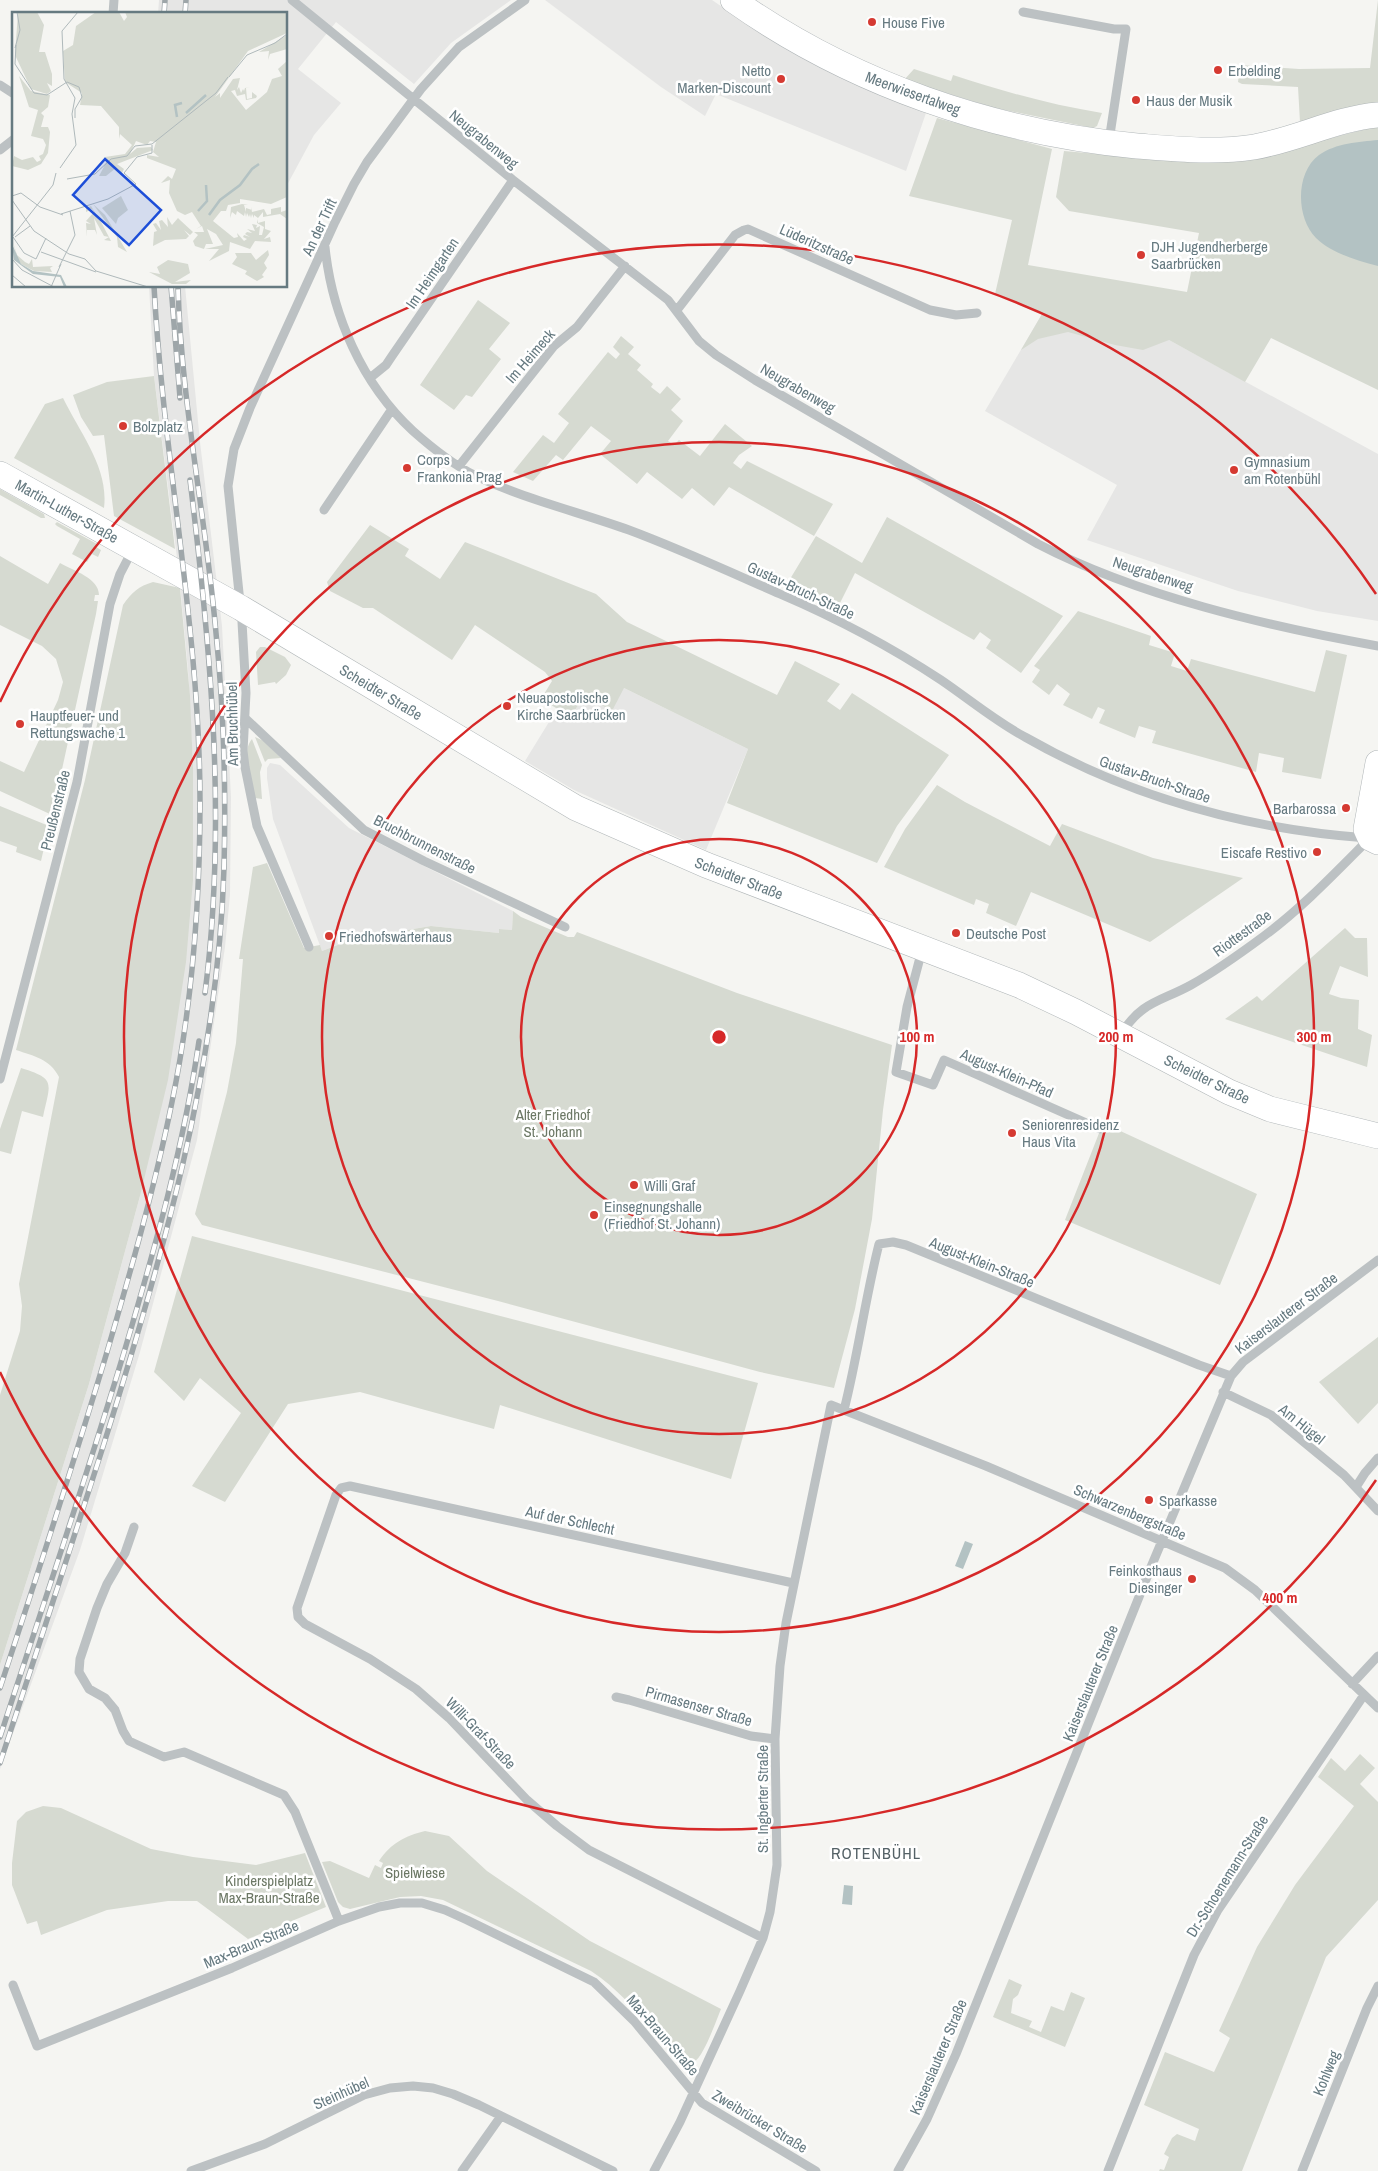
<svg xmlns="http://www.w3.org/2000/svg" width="1378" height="2171" viewBox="0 0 1378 2171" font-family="'Archivo Narrow',sans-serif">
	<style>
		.built { fill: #e6e6e5 }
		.green { fill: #d6dad1 }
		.water { fill: #b3c2c3 }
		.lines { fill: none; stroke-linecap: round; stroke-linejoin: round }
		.major-casing { stroke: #b0b6b8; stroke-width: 26 }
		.minor { stroke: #bcc1c3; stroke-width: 9 }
		.major { stroke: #fff; stroke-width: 25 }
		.rail-casing { stroke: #9ea6a9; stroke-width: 5.5 }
		.rail { stroke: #fff; stroke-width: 4; stroke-dasharray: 11; stroke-linecap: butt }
		.ring { fill: none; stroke: #d62828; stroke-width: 2.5 }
		.poi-dot { fill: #d53a32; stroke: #fff; stroke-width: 2 }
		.labels { text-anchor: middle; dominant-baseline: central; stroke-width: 5; stroke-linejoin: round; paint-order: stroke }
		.poi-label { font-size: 15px; fill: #667a81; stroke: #fff; text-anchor: start }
		.street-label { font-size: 15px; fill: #667a81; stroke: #fff }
		.park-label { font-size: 15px; fill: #6c7865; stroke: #fff }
		.neighbourhood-label { font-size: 16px; letter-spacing: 1px; fill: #546166; stroke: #fff }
		.inset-river { fill: none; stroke: #b3c2c3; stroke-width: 2.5 }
		.inset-road { fill: none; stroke: #afb9bb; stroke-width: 1 }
		.view { fill: #1d4ed8; fill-opacity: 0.15; stroke: #1d4ed8; stroke-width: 2.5 }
		.inset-edge { fill: none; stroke: #667a81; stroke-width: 2.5 }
		.centre { fill: #d62828; stroke: #fff; stroke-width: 2.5 }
		.ring-label { font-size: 15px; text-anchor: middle; font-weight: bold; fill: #d62828; stroke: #fff; stroke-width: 5; stroke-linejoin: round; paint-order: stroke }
	</style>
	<rect width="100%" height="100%" fill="#f5f5f2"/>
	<path class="built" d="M159,0H511L451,43L414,84L336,22L298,69L341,103L314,135L286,187V14H158Z
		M545,0H712L753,28L823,69L926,113L906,171L716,94L705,116L661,87Z
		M149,286H185L200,442L222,626L231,797L230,895L225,947L197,1140L140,1352L80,1550L0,1769V1665L89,1384L140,1196L193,768L188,670L179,574L154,376Z
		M1042,314L1169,340L1378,454V621L1317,611L1238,591L1087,540L1117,485L985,411Z
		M624,688L748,749L706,850L574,790L525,761L557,709L571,717L584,695Z
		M270,763L280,765L349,828L513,911L512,930L499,929V933L431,926L353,939L322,951L273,819L267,778V768Z"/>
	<path class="green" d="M1378,0V102L1300,122L1298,87L1242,84L1238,82L1240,65L1299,69L1370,68Z
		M914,69L951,81L953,75C1002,91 1051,105 1102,113L1097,126L1093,128L995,108L904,80Z
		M937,118L1052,149L1028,265L1187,292L1199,233L1069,211L1056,197L1064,151L1190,162L1244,160L1378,126V390L1271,338L1245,382L1169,340L1143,350L1115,345L1068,332L1038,339L1021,350L1042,314L995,294L1012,220L909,196Z
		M478,300L510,323L489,349L501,359L472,397L466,395L454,410L420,385Z
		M621,336L634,347L628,354L641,365L637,370L653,384L651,387L660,394L667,386L681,399L671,410L683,421L668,441L674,445L679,440L700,456L725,424L752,446L739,455L733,463L741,469L747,461L833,504L814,536L729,487L714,506L692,488L682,499L647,472L637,484L600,454L611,441L591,426L563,460L556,455L533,481L513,472L543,435L554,443L569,423L558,414L608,352L616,359L620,354L613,347Z
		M154,376L175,549L114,516L104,435L93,436L81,417L73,395L107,382Z
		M63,398C80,433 109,468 104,508L14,458L45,404Z
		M0,489L44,514L45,518H41L0,495Z
		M887,517L1063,616L1021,673L986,648L991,640L980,632L974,640L855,573L839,605L790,579L816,536L862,563Z
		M57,522L97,544L96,547L101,550L98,557L92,554L87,562L72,554L80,539L57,526L55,524Z
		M370,525L409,549L405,556L440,579L465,542L596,594L627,622L777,695L795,661L840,684L827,701L840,710L852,693L949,755L897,826L877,863L727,803L748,749L624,688L612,711L584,695L571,717L541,699L552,681L545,672L475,625L452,660L373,608H363L330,591L327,582Z
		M0,556L48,584L60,563C74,571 99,578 99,595H95L94,601H98L96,614L52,815L0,791V761L24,772L58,700L63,682L56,659L42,646L0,625Z
		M153,582L180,588L190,696L193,768V880L186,962L168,1080L140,1196L89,1384L0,1665V1395L20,1331L22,1306L19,1284L59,1077C50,1059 34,1056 16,1050L85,780L123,605C131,593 139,586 153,582Z
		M1078,611L1151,636L1149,645L1175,653L1171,666L1187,671L1191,659L1315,692L1326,650L1347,655L1321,779L1282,772L1284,758L1259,753L1256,772L1152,743L1156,731L1139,726L1135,738L1099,723L1105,710L1098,707L1092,719L1063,705L1070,694L1057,684L1049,695L1032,682L1040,670L1034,666Z
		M260,647H265L285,657L291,665L286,675L276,684L275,682L258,685L256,652Z
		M255,737L264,741L281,758L268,759L265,762Z
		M252,739L262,765L260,772L262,799L255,798C252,782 240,753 252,739Z
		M937,785L965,802L1050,846L1062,824L1153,858L1243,878L1150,942L1031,892L1016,926L986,913L989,904L976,899L974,905L884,867L905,829Z
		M0,806L49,826L41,861L16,852L17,847L0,841Z
		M267,863L304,948L320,945L322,951L353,939L431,926L499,933V929L512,930L513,911L521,917L568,937H574L577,932L737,993L892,1045L883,1110L872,1219L855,1309L834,1388L760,1372L498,1301L202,1225L195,1214L227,1092L236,1043L243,959H239L253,867Z
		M1345,928L1355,938H1367L1368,977L1340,966L1329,994L1341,998L1359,1000L1358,1029L1372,1035L1367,1067L1225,1019L1257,996L1262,1001Z
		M21,1068C57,1079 50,1083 43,1117L22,1111L11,1154L0,1151V1129Z
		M1103,1123L1257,1194L1220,1285L1065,1220Z
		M192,1236L758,1383L731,1479L500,1405L494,1429L360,1392L288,1404L225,1502L192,1486L241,1413L200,1378L184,1401L154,1372Z
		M1378,1337V1403L1358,1424L1319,1382Z
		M1360,1754L1375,1768L1360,1784L1378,1802V1900L1326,1957L1242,2171H1159L1160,2169L1164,2170L1169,2157L1164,2154L1172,2138L1177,2134L1195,2141L1199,2129L1144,2105L1165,2052L1214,2072L1230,2038L1219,2031L1257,1947L1295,1885L1354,1806L1318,1777L1331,1758L1345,1771Z
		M43,1806L61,1808L151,1849L193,1857L256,1865L305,1853L326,1907L248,1939L197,1901H168L107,1910L41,1935L37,1921L27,1924L12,1885V1863L17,1821L26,1812Z
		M425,1831L449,1836L487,1871L590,1941L721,2009C716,2021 704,2056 694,2062C689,2064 683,2062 678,2060C651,2029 626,1994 591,1971L443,1900L421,1896L400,1897L350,1909L343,1907L338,1902L322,1862L330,1861L369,1878L375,1865L381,1868L383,1863L379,1861C391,1843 405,1836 425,1831Z
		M1009,1979L1022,1985L1018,1995L1013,1999L1011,2013L1032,2021L1029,2027L1041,2032L1051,2006L1064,2011L1071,1992L1085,1998L1065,2047L993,2017Z"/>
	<path class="water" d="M1378,140V266C1356,260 1333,254 1316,238C1296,218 1295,173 1319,155C1336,143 1359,142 1378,140Z
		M965,1541L973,1544L963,1569L955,1566Z
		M844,1885L853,1886L852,1905L842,1904Z"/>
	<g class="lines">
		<g class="major-casing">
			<path id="major" d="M733,0C852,84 992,132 1137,146C1176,149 1215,153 1254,147C1295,140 1338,118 1378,115
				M0,474L241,608L576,808L706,865L1019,985L1076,1012L1229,1092L1270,1109L1378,1136
				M1378,763L1366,829L1370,838L1378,842"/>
		</g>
		<path class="minor" d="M292,0L513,180L668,300L699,341L716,355L755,380L1038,544C1138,596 1267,626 1378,646
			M1023,12L1114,29H1126L1109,141
			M113,14L114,0
			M0,85L14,94
			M0,150L14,139
			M325,247C332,315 362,384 413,431C431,447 452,464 474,475C521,498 579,512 629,530C680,549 730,572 780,594C836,618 891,647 941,680C969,699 995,721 1025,737C1130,797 1246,829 1367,838
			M677,310L735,235L744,230L748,229L930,310L956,315L977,313
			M370,378L386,365L392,356L513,180
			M459,466L554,346L577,327L625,266
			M324,510L392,409
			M246,719L364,830L424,861L565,927
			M309,947L257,826L245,767L243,751L246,693L242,622L228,486L234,449L250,408L335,222L354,184L367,162L421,89L459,47L525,0
			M922,950L907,1007L896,1072L933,1085L944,1060L1100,1129
			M1121,1034C1142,1001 1160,1002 1191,985C1216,971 1241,953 1264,936C1302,908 1336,872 1370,838
			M0,1079L77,782L110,604L120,574L133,549
			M1223,1392L1271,1415L1344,1475L1378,1511
			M844,1410C858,1355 865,1299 879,1244L893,1242L906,1245L1199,1365L1231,1376
			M1356,1487L1365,1473L1378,1458
			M134,1527L125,1553L107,1584L97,1608L80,1659L79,1672L89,1689L105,1698L115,1710L123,1731L129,1741L164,1757L184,1752L284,1795L295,1812L339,1921
			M1352,1684L1378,1656
			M616,1697L629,1700L751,1736L775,1739
			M763,1938L589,1850L557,1826L527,1800L449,1718L416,1689L370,1659L305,1624L298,1617L297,1608L336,1495L341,1488L350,1486L793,1583
			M13,1985L37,2046L232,1968L339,1921L379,1907L400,1903H422L445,1910L467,1920L594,1982L634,2021L702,2103L816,2171
			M191,2171L265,2144L364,2095L390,2088L413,2086L433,2088L453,2094L479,2105L613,2171
			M462,2171L501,2116
			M654,2171L680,2122L740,1991L763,1938L770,1912L777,1865L775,1739L780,1666L786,1623L831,1405L986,1466L1225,1568L1255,1590L1378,1708
			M898,2171L927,2119L956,2054L1151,1567L1231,1376L1243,1362L1378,1260
			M1108,2171L1194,1955L1218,1910L1364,1695
			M1302,2171L1367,2008L1378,1986"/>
		<use href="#major" class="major"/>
		<g class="rail-casing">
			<path id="rail" d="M164,14L165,0
				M185,14L186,0
				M171,286L180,398
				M190,480C211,651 227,822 205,993
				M0,1688C37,1576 73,1465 107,1352C131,1270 155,1186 172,1102C192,1005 200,901 200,802C200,629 163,459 154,286
				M0,1737C42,1608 86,1479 125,1349C155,1248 184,1145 199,1041
				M0,1763C34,1660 68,1556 101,1453C161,1263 218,1068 224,868C226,790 224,711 216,633C206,517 181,403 178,286"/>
		</g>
		<use href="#rail" class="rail"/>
	</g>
	<g class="ring">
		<circle cx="719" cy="1037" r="198"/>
		<circle cx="719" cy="1037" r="397"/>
		<circle cx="719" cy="1037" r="595"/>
		<path d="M1376 1480A793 793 0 0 1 0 1372M0 702A793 793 0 0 1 1376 594"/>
	</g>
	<g class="poi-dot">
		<circle cx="872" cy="22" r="5"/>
		<circle cx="1218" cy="70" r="5"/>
		<circle cx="781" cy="79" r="5"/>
		<circle cx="1136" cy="100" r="5"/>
		<circle cx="1141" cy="255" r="5"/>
		<circle cx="123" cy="426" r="5"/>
		<circle cx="407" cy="468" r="5"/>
		<circle cx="1234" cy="470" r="5"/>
		<circle cx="507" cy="706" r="5"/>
		<circle cx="20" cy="724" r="5"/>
		<circle cx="1346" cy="808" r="5"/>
		<circle cx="1317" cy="852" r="5"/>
		<circle cx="956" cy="933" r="5"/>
		<circle cx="329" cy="936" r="5"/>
		<circle cx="1012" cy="1133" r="5"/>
		<circle cx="634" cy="1185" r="5"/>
		<circle cx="594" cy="1215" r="5"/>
		<circle cx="1149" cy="1500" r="5"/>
		<circle cx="1192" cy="1579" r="5"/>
	</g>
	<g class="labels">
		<g class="poi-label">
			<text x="882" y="22">House Five</text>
			<text x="771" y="70" text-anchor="end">Netto<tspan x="771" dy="17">Marken-Discount</tspan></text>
			<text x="1228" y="70">Erbelding</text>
			<text x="1146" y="100">Haus der Musik</text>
			<text x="1151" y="246">DJH Jugendherberge<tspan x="1151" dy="17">Saarbrücken</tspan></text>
			<text x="133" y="426">Bolzplatz</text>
			<text x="417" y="459">Corps<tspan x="417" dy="17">Frankonia Prag</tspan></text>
			<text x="1244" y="461">Gymnasium<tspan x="1244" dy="17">am Rotenbühl</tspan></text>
			<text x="517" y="697">Neuapostolische<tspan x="517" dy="17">Kirche Saarbrücken</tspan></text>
			<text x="30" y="715">Hauptfeuer- und<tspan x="30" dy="17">Rettungswache 1</tspan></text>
			<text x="1336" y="808" text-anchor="end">Barbarossa</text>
			<text x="1307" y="852" text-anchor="end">Eiscafe Restivo</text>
			<text x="966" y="933">Deutsche Post</text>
			<text x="339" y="936">Friedhofswärterhaus</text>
			<text x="1022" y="1124">Seniorenresidenz<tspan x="1022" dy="17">Haus Vita</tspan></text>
			<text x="644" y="1185">Willi Graf</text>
			<text x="604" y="1206">Einsegnungshalle<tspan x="604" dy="17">(Friedhof St. Johann)</tspan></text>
			<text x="1159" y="1500">Sparkasse</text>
			<text x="1182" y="1570" text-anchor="end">Feinkosthaus<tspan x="1182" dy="17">Diesinger</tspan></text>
		</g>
		<g class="street-label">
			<text transform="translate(913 93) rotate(20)">Meerwiesertalweg</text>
			<text transform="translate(484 139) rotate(39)">Neugrabenweg</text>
			<text transform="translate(319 227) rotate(-65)">An der Trift</text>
			<text transform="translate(817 244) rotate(24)">Lüderitzstraße</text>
			<text transform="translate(432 273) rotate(-56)">Im Heimgarten</text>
			<text transform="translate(530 356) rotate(-49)">Im Heimeck</text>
			<text transform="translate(798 388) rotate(30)">Neugrabenweg</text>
			<text transform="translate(67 511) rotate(29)">Martin-Luther-Straße</text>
			<text transform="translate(1153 574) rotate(18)">Neugrabenweg</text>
			<text transform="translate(801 590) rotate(25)">Gustav-Bruch-Straße</text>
			<text transform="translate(381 692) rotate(31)">Scheidter Straße</text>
			<text transform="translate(232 724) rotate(-91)">Am Bruchhübel</text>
			<text transform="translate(1155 779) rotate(19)">Gustav-Bruch-Straße</text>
			<text transform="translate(55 810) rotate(-76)">Preußenstraße</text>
			<text transform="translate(425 844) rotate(27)">Bruchbrunnenstraße</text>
			<text transform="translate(739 878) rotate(21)">Scheidter Straße</text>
			<text transform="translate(1242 933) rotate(-36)">Riottestraße</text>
			<text transform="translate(1007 1073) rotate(24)">August-Klein-Pfad</text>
			<text transform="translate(1207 1079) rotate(26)">Scheidter Straße</text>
			<text transform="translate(982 1262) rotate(22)">August-Klein-Straße</text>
			<text transform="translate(1286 1313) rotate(-37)">Kaiserslauterer Straße</text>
			<text transform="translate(1302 1424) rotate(39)">Am Hügel</text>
			<text transform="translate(1130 1512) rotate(23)">Schwarzenbergstraße</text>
			<text transform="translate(570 1520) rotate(12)">Auf der Schlecht</text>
			<text transform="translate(1090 1683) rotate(-68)">Kaiserslauterer Straße</text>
			<text transform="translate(699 1706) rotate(16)">Pirmasenser Straße</text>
			<text transform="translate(481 1733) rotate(46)">Willi-Graf-Straße</text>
			<text transform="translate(762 1799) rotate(-90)">St. Ingberter Straße</text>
			<text transform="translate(1227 1876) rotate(-58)">Dr.-Schoenemann-Straße</text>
			<text transform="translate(251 1944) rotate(-23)">Max-Braun-Straße</text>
			<text transform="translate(663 2035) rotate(49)">Max-Braun-Straße</text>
			<text transform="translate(938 2057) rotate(-67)">Kaiserslauterer Straße</text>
			<text transform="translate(1326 2073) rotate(-68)">Kohlweg</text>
			<text transform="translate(341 2093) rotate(-24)">Steinhübel</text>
			<text transform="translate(760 2121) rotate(31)">Zweibrücker Straße</text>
		</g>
		<g class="park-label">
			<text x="553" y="1114">Alter Friedhof<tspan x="553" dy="17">St. Johann</tspan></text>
			<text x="415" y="1872">Spielwiese</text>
			<text x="269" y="1880">Kinderspielplatz<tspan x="269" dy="17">Max-Braun-Straße</tspan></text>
		</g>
		<g class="neighbourhood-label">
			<text x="876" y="1853">ROTENBÜHL</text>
		</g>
	</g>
	<g transform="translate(12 12)">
		<rect width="275" height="275" fill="#f5f5f2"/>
		<path d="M6,0H25L32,13L27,40H33L40,62V74L35,71L39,79L35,82L19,77L3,43ZM84,0H107L112,9L115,5L113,0H275V21L236,39L203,85L208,81V86L221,67L228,66L225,78L227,75L229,81L231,77L232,79L233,76L238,75L234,76L235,87L240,86V80L245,84L244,86L234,88L233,82L225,84L223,78L219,79L234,98L255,80L260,67L270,64L266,57L275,49V185L259,192L228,187V191L216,193L214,199H209L201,209L222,226L226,225L225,221L232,229L235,227L231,225L232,223L238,225L233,222L235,220L240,221L235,217L243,219L240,212L245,213L244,216L248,214L247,223H250L252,215L245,211V207L246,211L253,209V217L259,219L252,227L258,225L259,230L243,229L238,237L218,230L217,239L197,249L207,237H193L211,233L204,222L195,217L201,232H194L192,237L183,234L181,229L186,223L182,220H192L190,214L184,217L189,214L180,200L173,203L165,199L157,181L158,168L149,171L156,164L160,167L164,157L135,146V143L147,145L141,140L144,130L138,129L135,133L124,129L118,142L125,136L139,135L141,138L105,152L112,157L110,161L104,156L94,164H87L95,149L93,145L113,142L120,133L108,122L107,127V115L89,94L68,93L70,81L53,70L51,39L61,33L64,14ZM275,23V37L258,42L256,48L257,39L247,40ZM7,64L19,79L38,83L36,95L29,101L32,104L29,115H36L38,120L36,141L29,152L16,158L0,154L2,144L10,148L21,145L25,150L29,148L27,144L31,142L34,133L31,127L19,124L26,98L17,95ZM109,184L116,198L106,206L104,212L90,196ZM81,192L93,203L115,240L106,235L105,225ZM230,192L236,193H232L234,200V196L240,198L239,195L240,200L252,197L255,203L259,202V197L269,195V200L275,198V207L268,202L251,205V200L246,206L242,203V206L240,202L239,206L238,202L237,205L235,201L234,205L233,200L232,204L225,199L224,203L220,200L218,206L219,195ZM79,194L84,202L85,206H87L99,229L92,228L97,225L92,224L82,206L85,223L83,218H75V225L74,211L79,212L74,209L82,200L80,197L74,200V196ZM155,205L160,213L166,206L168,208L181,220L178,223L172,218L177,224L174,227L153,228L141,234L142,220L145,219L141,212L144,211L149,218L147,209L150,208L156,215ZM0,227L5,243L13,250L17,252L20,247L21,255L41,254L38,256L40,260L22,259L9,252L5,245ZM256,238L257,243L252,251L255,256L250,263L252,265L245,269L233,262L235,259L220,252L225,245L223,241H239L244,248ZM156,248L176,252L178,261L163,270L179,268L174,272H160L137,260L148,262L145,255Z" fill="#d6dad1"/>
		<path d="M0,232L9,252L21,259L49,263L55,275H52L48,265L21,262L2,248Z" fill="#b3c2c3"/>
		<path class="inset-river" d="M174,101L194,83M165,105L163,93L170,91M186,199L195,189L194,173M197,203L208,188L228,173L240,157L247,152"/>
		<path class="inset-road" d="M4,33L3,52L22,81L35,83L55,70L67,75L70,85L63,97V106M3,36L8,18L5,0M217,65L235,43L263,31L275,22M48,156L64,133L60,102L63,86L52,67L50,19L66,0M112,161L125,145L140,141V133M55,167L83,162L99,147L115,144L123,134L140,132L204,81L216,65M0,184L9,181L28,195L51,203M0,188L22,219L57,242L73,247L84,259L136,275M49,202L96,187L124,172L112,161M0,225L41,173L44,161M1,225L12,241L24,247L34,226M3,225L18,214M29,240L84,260M0,247L10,258L42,275M47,255L63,223L58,199M0,263L14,275M39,275L49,252"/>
		<path class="view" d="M93,147L149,198L117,233L61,183Z"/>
		<rect width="275" height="275" class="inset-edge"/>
	</g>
	<circle cx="719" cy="1037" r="8" class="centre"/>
	<g class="ring-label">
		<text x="917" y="1042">100 m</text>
		<text x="1116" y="1042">200 m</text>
		<text x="1314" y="1042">300 m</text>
		<text x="1280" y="1603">400 m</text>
	</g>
</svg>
